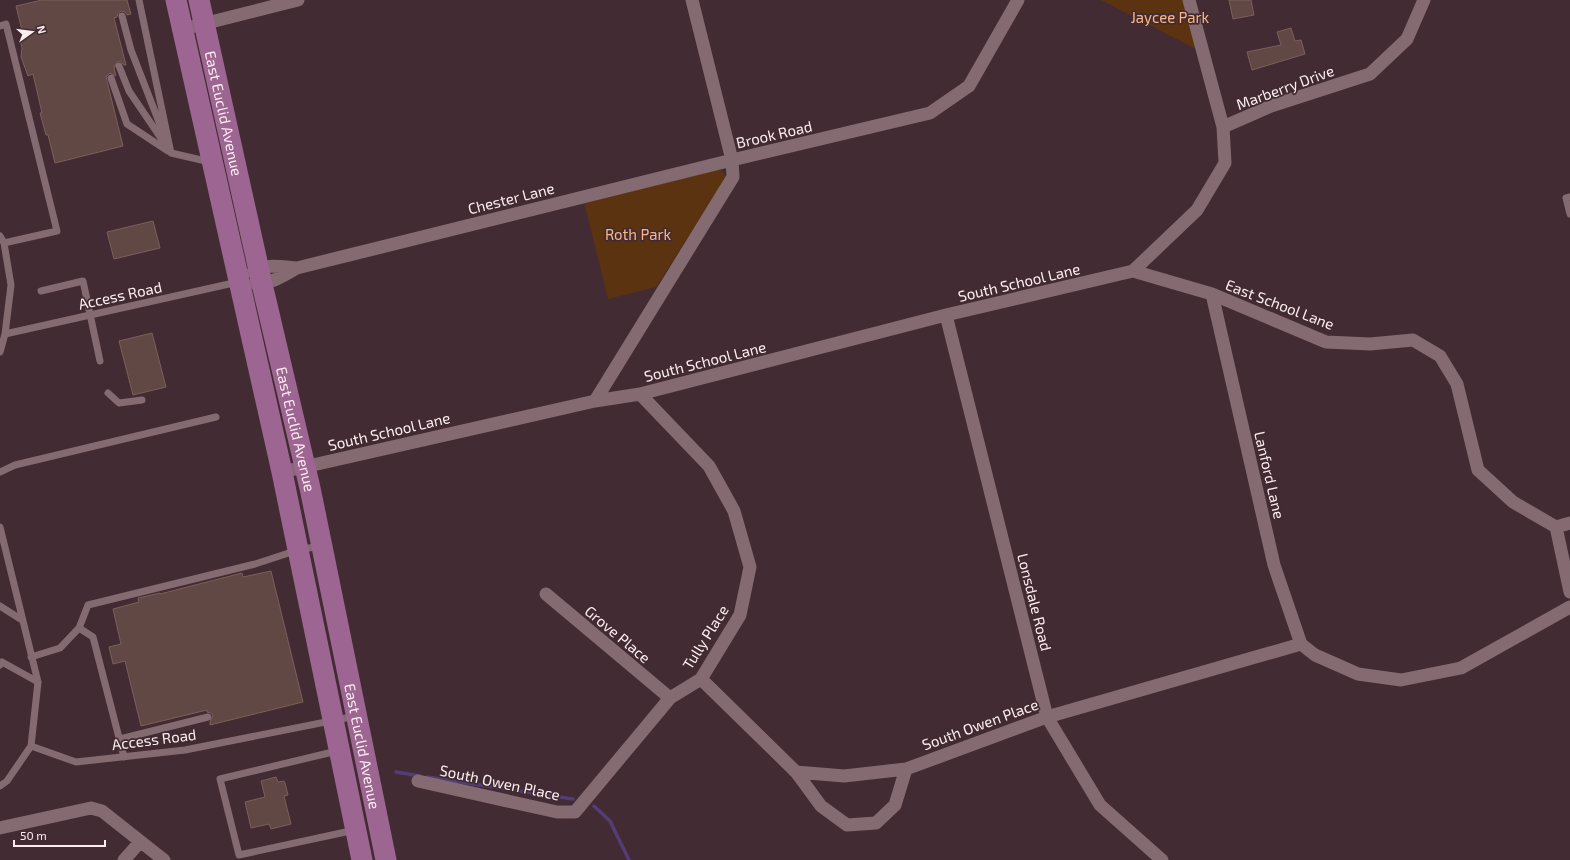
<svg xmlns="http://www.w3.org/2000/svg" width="1570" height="860" viewBox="0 0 1570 860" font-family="'Exo 2',sans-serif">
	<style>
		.green { fill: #5b3310 }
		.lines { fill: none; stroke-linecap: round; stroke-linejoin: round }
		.stream { stroke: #543c76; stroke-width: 3.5 }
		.building { fill: #614844; stroke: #7a605b }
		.lane { stroke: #846a71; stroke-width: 7 }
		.street { stroke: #846a71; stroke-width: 13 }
		.primary { stroke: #9d6591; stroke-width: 21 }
		.labels { text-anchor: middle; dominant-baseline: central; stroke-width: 3.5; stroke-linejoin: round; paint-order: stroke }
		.park-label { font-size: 15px; fill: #f9b784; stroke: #422b32 }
		.street-label { font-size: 15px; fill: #fdedf1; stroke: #422b32 }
	</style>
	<rect width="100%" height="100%" fill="#422b32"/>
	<path class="green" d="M1101,0H1183L1196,49Z
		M715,169L720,170L726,176L724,181L656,287L608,299L584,202Z"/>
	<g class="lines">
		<path class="stream" d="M396,772L420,776
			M427,777L573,799
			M594,806L610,821L629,860"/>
	</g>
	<path class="building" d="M42,0H127L131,14L127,15L125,12L121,11L118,13L117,17L114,18L126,65H124L120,61L117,62L114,68L116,76L110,73L106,77L123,146L55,163L48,135H46L40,113H42L33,74L28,76L21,57L22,48L20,40L24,39L16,6Z
		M1229,0H1251L1254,15L1233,19Z
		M1291,28L1295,41L1301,40L1305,54L1252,70L1247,52L1281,45L1277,32Z
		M153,221L160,248L114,259L107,232Z
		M152,333L166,387L133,395L119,341Z
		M271,571L303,702L210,725V722L213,716L211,713L207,712V710L141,726L125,661L113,664L109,647L121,644L113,609L139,602L138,598L160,593V594L242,573L243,577Z
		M276,777L278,782L284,781L285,783L288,795L284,796L291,824L271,829L269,824L251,828L245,802L265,797L261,781Z"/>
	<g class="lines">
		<path class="lane" d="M139,0L171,153L210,162
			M122,16L131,50L164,135
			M0,26L6,24L57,231L4,243
			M119,66L129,91L169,150
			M111,78L127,124L168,151
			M1570,197L1566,198L1570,214
			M0,236L4,243L11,285L5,334L0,352
			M41,291L83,281L100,361
			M5,334L238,282
			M108,393L119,403L142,400
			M0,472L15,465L216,417
			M0,527L38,682L31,746L7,781L0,786
			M0,606L22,620
			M79,628L93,637L124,757
			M31,657L60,648L79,628L88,605L255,564L298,550L320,546
			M0,665L2,662L38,682
			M120,739L208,717
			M31,746L76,762L185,750L356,716
			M337,751L220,779L239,855L355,830"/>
		<path class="street" d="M1189,0L1223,127
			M183,29L298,0
			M1133,271L1197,210L1225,163L1223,127L1271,106L1370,74L1407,39L1424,0
			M253,272C265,263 282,267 297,268
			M255,283C271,285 284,275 297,268L732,160L930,113L969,86L1018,0
			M1212,294L1274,565L1301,644L1315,655L1358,674L1401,680L1461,668L1570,607
			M946,315L1047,717L1100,805L1162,860
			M595,401L733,177L732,160L692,0
			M282,472L595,401L640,394L946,315L1133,271L1212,294L1326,342L1370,344L1413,340L1440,356L1457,384L1478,470L1513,502L1556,527L1570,592
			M1556,527L1570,523
			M546,594L670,698
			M701,679L796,772L821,806L847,825L876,823L895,805L906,769
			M796,772L844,776L906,769L1047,717L1301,644
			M418,781L557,812H575L670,698L701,679L740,615L750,567L734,511L709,466L640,394
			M0,828L91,808L102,811L164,860
			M124,860L140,842"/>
		<g class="primary">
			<path d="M176,0L282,472L362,860"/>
			<path id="s1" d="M199,0L262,284L310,488L386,860"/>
		</g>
	</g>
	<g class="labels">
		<g class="park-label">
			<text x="1170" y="17">Jaycee Park</text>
			<text x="638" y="234">Roth Park</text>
		</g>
		<g class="street-label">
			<text transform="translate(1285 87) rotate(-20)">Marberry Drive</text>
			<text stroke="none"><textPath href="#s1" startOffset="116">East Euclid Avenue</textPath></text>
			<text transform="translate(774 134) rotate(-13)">Brook Road</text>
			<text transform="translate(511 198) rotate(-14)">Chester Lane</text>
			<text transform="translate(1019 282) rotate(-13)">South School Lane</text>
			<text transform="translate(120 295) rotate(-12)">Access Road</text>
			<text transform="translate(1280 304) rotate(21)">East School Lane</text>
			<text transform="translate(705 361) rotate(-14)">South School Lane</text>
			<text stroke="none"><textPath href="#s1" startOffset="440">East Euclid Avenue</textPath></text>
			<text transform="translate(389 431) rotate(-13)">South School Lane</text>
			<text transform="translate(1270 475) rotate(77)">Lanford Lane</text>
			<text transform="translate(1035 602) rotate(76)">Lonsdale Road</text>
			<text transform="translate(618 634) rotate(40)">Grove Place</text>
			<text transform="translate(705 637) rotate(-58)">Tully Place</text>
			<text transform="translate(980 724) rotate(-20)">South Owen Place</text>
			<text transform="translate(154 739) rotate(-7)">Access Road</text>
			<text stroke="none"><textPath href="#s1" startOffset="764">East Euclid Avenue</textPath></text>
			<text transform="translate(500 782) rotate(12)">South Owen Place</text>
		</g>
	</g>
	<g transform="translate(32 32) rotate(76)" stroke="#422b32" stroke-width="3" paint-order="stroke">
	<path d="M0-3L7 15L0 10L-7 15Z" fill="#fdedf1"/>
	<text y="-6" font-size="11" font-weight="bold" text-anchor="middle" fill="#fdedf1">N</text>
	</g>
	<path d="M14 840v6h91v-6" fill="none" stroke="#fdedf1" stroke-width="2"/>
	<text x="20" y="840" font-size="12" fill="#fdedf1" stroke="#422b32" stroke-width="3" paint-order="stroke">50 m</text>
</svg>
